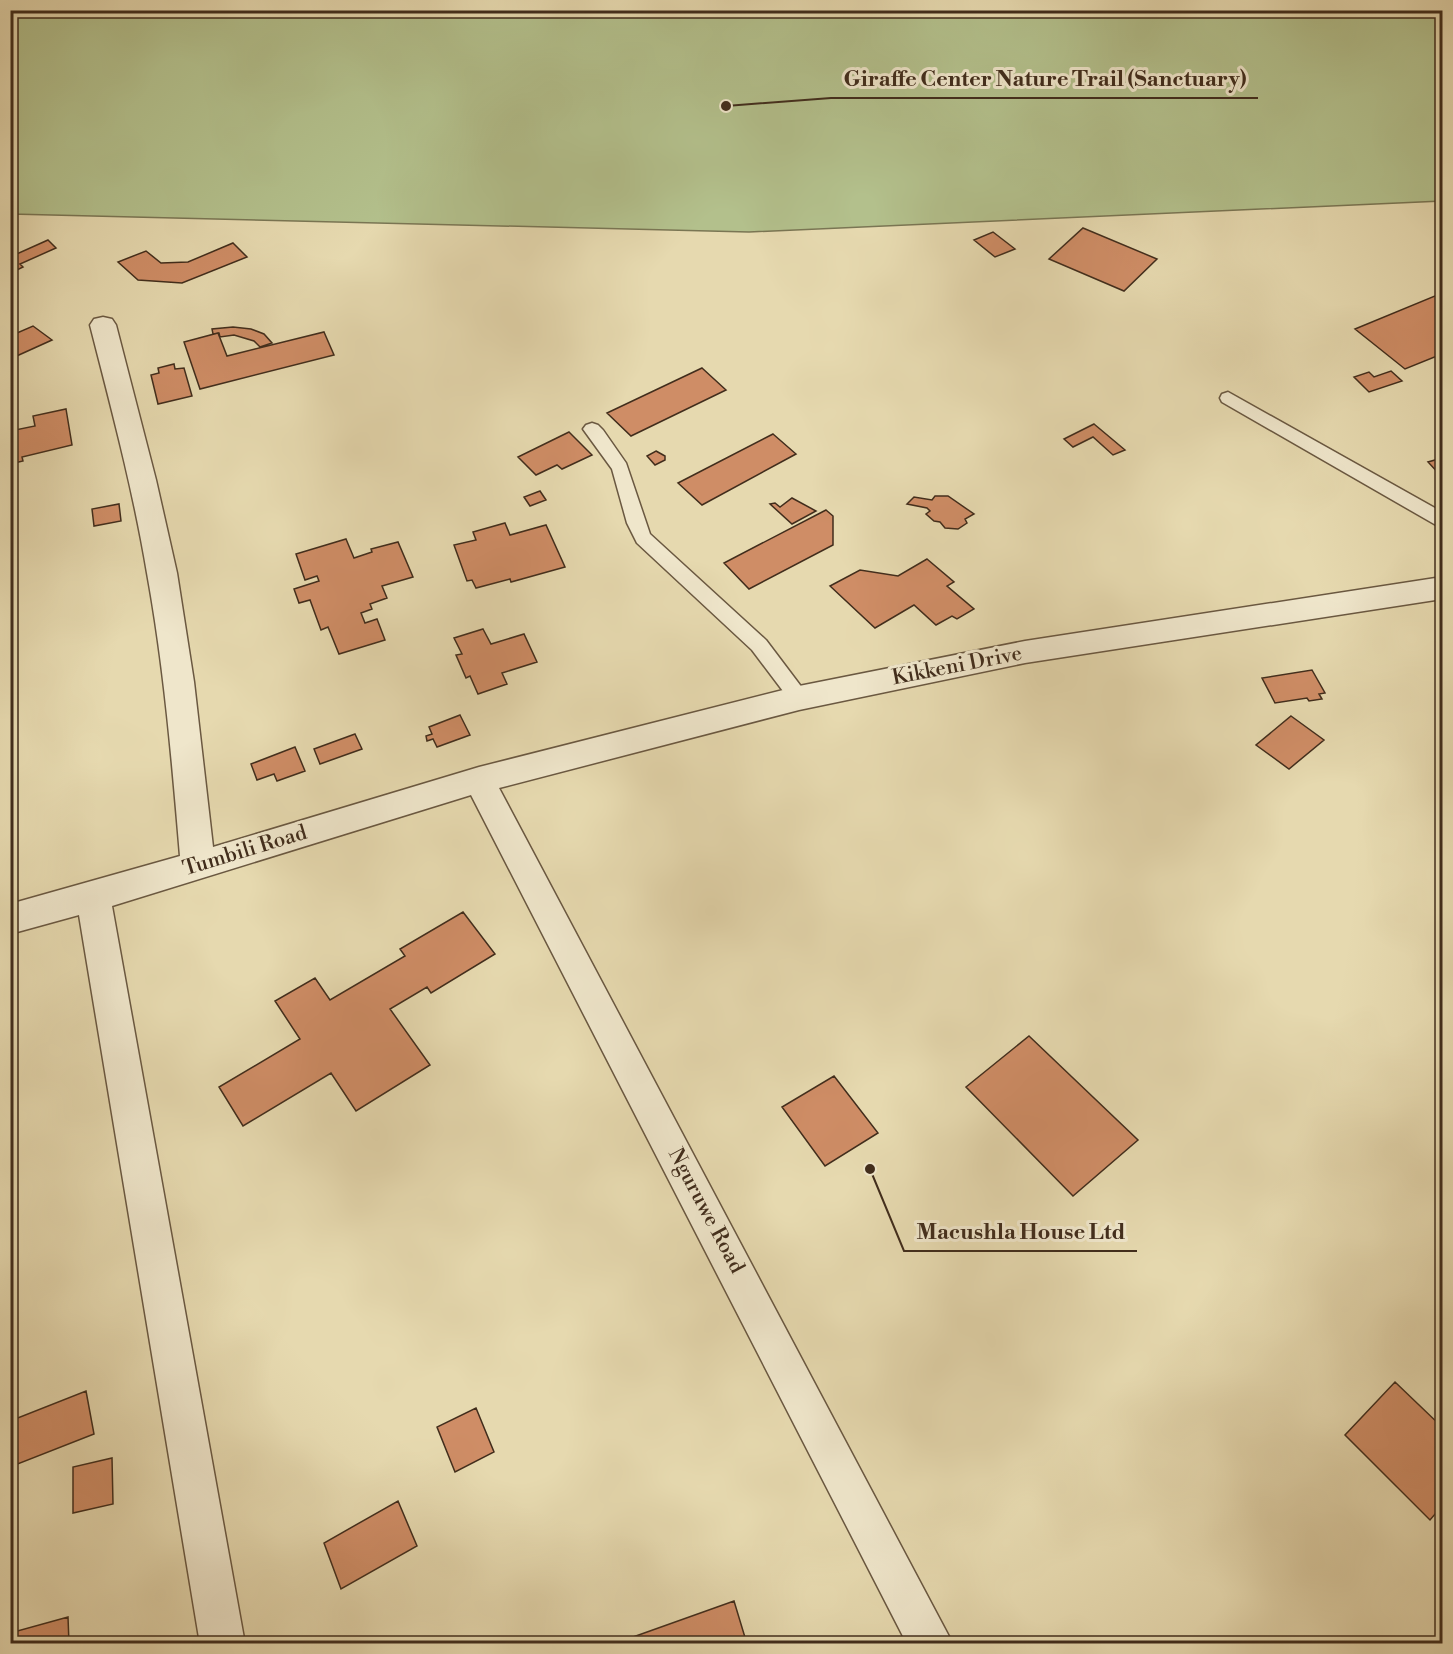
<svg xmlns="http://www.w3.org/2000/svg" width="1453" height="1654" viewBox="0 0 1453 1654" font-family="'Libre Bodoni',serif">
	<style>
		.green { fill: #b3c08c; stroke: #7a7654; stroke-width: 1.5 }
		.building { fill: #cf8d66; stroke: #412d1c; stroke-width: 1.5 }
		.lines { fill: none; stroke-linecap: round; stroke-linejoin: round }
		.service-casing { stroke: #6a5841; stroke-width: 3 }
		.minor-casing { stroke: #6a5841; stroke-width: 3 }
		.service { fill: #efe6cb; fill-rule: evenodd }
		.minor { fill: #efe6cb; fill-rule: evenodd }
		.labels { text-anchor: middle; dominant-baseline: central; stroke-width: 6; stroke-linejoin: round; paint-order: stroke }
		.street-label { font-size: 21px; fill: #412d1c; stroke: #efe6cb }
		.leader { fill: none; stroke: #412d1c; stroke-width: 2 }
		.callout-dot { fill: #412d1c; stroke: #efe6cb; stroke-width: 2 }
		.callout-label { font-size: 22px; text-anchor: middle; font-weight: bold; fill: #412d1c; stroke: #efe6cb; stroke-width: 6; stroke-linejoin: round; paint-order: stroke }
	</style>
	<rect width="100%" height="100%" fill="#e6d9af"/>
	<filter id="stains"><feTurbulence type="fractalNoise" baseFrequency=".00333" numOctaves="4"/><feColorMatrix values="0 0 0 0 .2 0 0 0 0 .09 0 0 0 0 .02 0 0 0 .5 -.17"/></filter>
	<radialGradient id="worn" r=".72"><stop offset=".6" stop-color="#630" stop-opacity="0"/><stop offset="1" stop-color="#630" stop-opacity=".3"/></radialGradient>
	<path class="green" d="M11,10L1442,11V201L749,232L11,214Z"/>
	<path class="building" d="M1083,228L1157,259L1124,291L1049,259Z
		M993,232L1015,249L995,257L974,240Z
		M48,240L56,248L20,264L23,267L13,272L10,270V257Z
		M233,243L247,257L182,283L138,280L118,262L146,251L161,263L188,262Z
		M1442,293V354L1405,369L1355,329Z
		M33,326L52,340L10,359V336Z
		M233,327L251,329L264,334L272,343L260,347L254,341L234,335L220,337L219,333L213,334L212,329Z
		M324,332L334,355L200,389L184,342L218,333L227,356Z
		M174,364L175,369L184,368L192,396L158,404L151,375L159,373L158,368Z
		M702,368L726,390L631,436L607,413Z
		M1391,371L1402,381L1369,392L1354,377L1369,372L1374,377Z
		M66,409L72,445L22,457L23,461L10,464V431L35,426L33,416Z
		M1094,424L1125,450L1113,455L1093,437L1073,447L1064,439Z
		M569,432L592,455L562,469L557,465L536,475L518,457Z
		M773,434L796,454L702,505L678,483Z
		M656,451L665,456V460L655,465L647,456Z
		M1442,458V475L1441,476L1428,462Z
		M540,491L546,500L530,506L524,497Z
		M935,496H948L974,514L965,519L967,523L958,529L945,528L940,522L934,521L926,514L930,511L927,508L907,504L914,497L932,500Z
		M792,498L816,511L792,524L770,504L775,503L780,507Z
		M119,504L121,521L94,526L92,509Z
		M826,510L833,516V545L749,589L724,563Z
		M505,523L510,535L546,525L565,567L511,582L510,579L476,588L472,580L467,581L454,545L476,540L473,532Z
		M346,539L354,558L372,552L371,549L398,542L413,577L382,586L387,598L370,604L372,609L361,613L365,623L377,619L385,640L339,654L328,627L321,630L310,600L299,603L294,589L319,581L317,576L305,580L296,554Z
		M927,559L954,582L947,586L974,609L957,619L952,616L936,625L914,605L875,628L830,586L860,570L898,576Z
		M483,629L491,644L524,634L537,662L502,673L507,684L478,694L470,676L466,678L456,655L462,654L454,638Z
		M1312,670L1325,693L1319,694L1322,699L1309,701L1307,698L1275,703L1262,678Z
		M460,715L470,735L437,747L433,739L427,741L426,736L432,734L429,727Z
		M1291,716L1324,740L1289,769L1256,745Z
		M355,734L362,749L320,764L314,749Z
		M295,747L305,771L277,781L274,774L257,780L251,764Z
		M463,912L495,954L431,993L427,987L390,1009L430,1065L356,1111L331,1073L243,1126L219,1087L300,1039L275,1001L315,978L330,1000L405,956L400,949Z
		M1029,1036L1138,1140L1073,1196L966,1087Z
		M834,1076L878,1133L825,1166L782,1107Z
		M1395,1382L1442,1427V1506L1430,1520L1345,1435Z
		M86,1391L94,1434L10,1467V1421Z
		M476,1408L494,1452L455,1472L437,1427Z
		M112,1458L113,1504L73,1513V1467Z
		M398,1501L417,1546L341,1589L324,1543Z
		M734,1601L747,1644H635L633,1637Z
		M68,1617L69,1644H10V1633Z"/>
	<g class="lines">
		<g class="service-casing">
			<path id="service" d="M1228,392L1442,512V526L1436,525L1222,402L1220,398L1222,394Z
				M592,423L598,425L603,430L626,463L650,534L766,640L806,693L809,698L806,703L799,706L792,703L752,650L637,543L627,523L612,469L583,429L586,425Z"/>
		</g>
		<g class="minor-casing">
			<path id="minor" d="M103,317L112,319L116,325L156,480L177,573L194,682L213,847L479,767L799,686L1025,641L1442,577V599L1025,663L799,710L499,788L953,1644H907L471,795L112,906L245,1644H200L79,915L10,934V904L180,856C172,761 164,666 147,573C133,489 111,407 90,325L94,319Z"/>
		</g>
		<use href="#service" class="service"/>
		<use href="#minor" class="minor"/>
	</g>
	<g class="labels">
		<g class="street-label">
			<text transform="translate(957 666) rotate(-11)">Kikkeni Drive</text>
			<text transform="translate(245 851) rotate(-17)">Tumbili Road</text>
			<text transform="translate(706 1211) rotate(62)">Nguruwe Road</text>
		</g>
	</g>
	<path class="leader" d="M726 106L831 98H1258M870 1169L904 1251H1137"/>
	<g class="callout-dot">
		<circle cx="726" cy="106" r="6"/>
		<circle cx="870" cy="1169" r="6"/>
	</g>
	<g class="callout-label">
		<text x="1045" y="86">Giraffe Center Nature Trail (Sanctuary)</text>
		<text x="1021" y="1239">Macushla House Ltd</text>
	</g>
	<rect width="1453" height="1654" fill="none" stroke="#e6d9af" stroke-width="36"/>
	<rect x="12" y="12" width="1429" height="1630" fill="none" stroke="#412d1c" stroke-width="3"/>
	<rect x="18" y="18" width="1417" height="1618" fill="none" stroke="#412d1c" stroke-width="1.5"/>
	<rect width="100%" height="100%" filter="url(#stains)"/>
	<rect width="100%" height="100%" fill="url(#worn)"/>
</svg>
